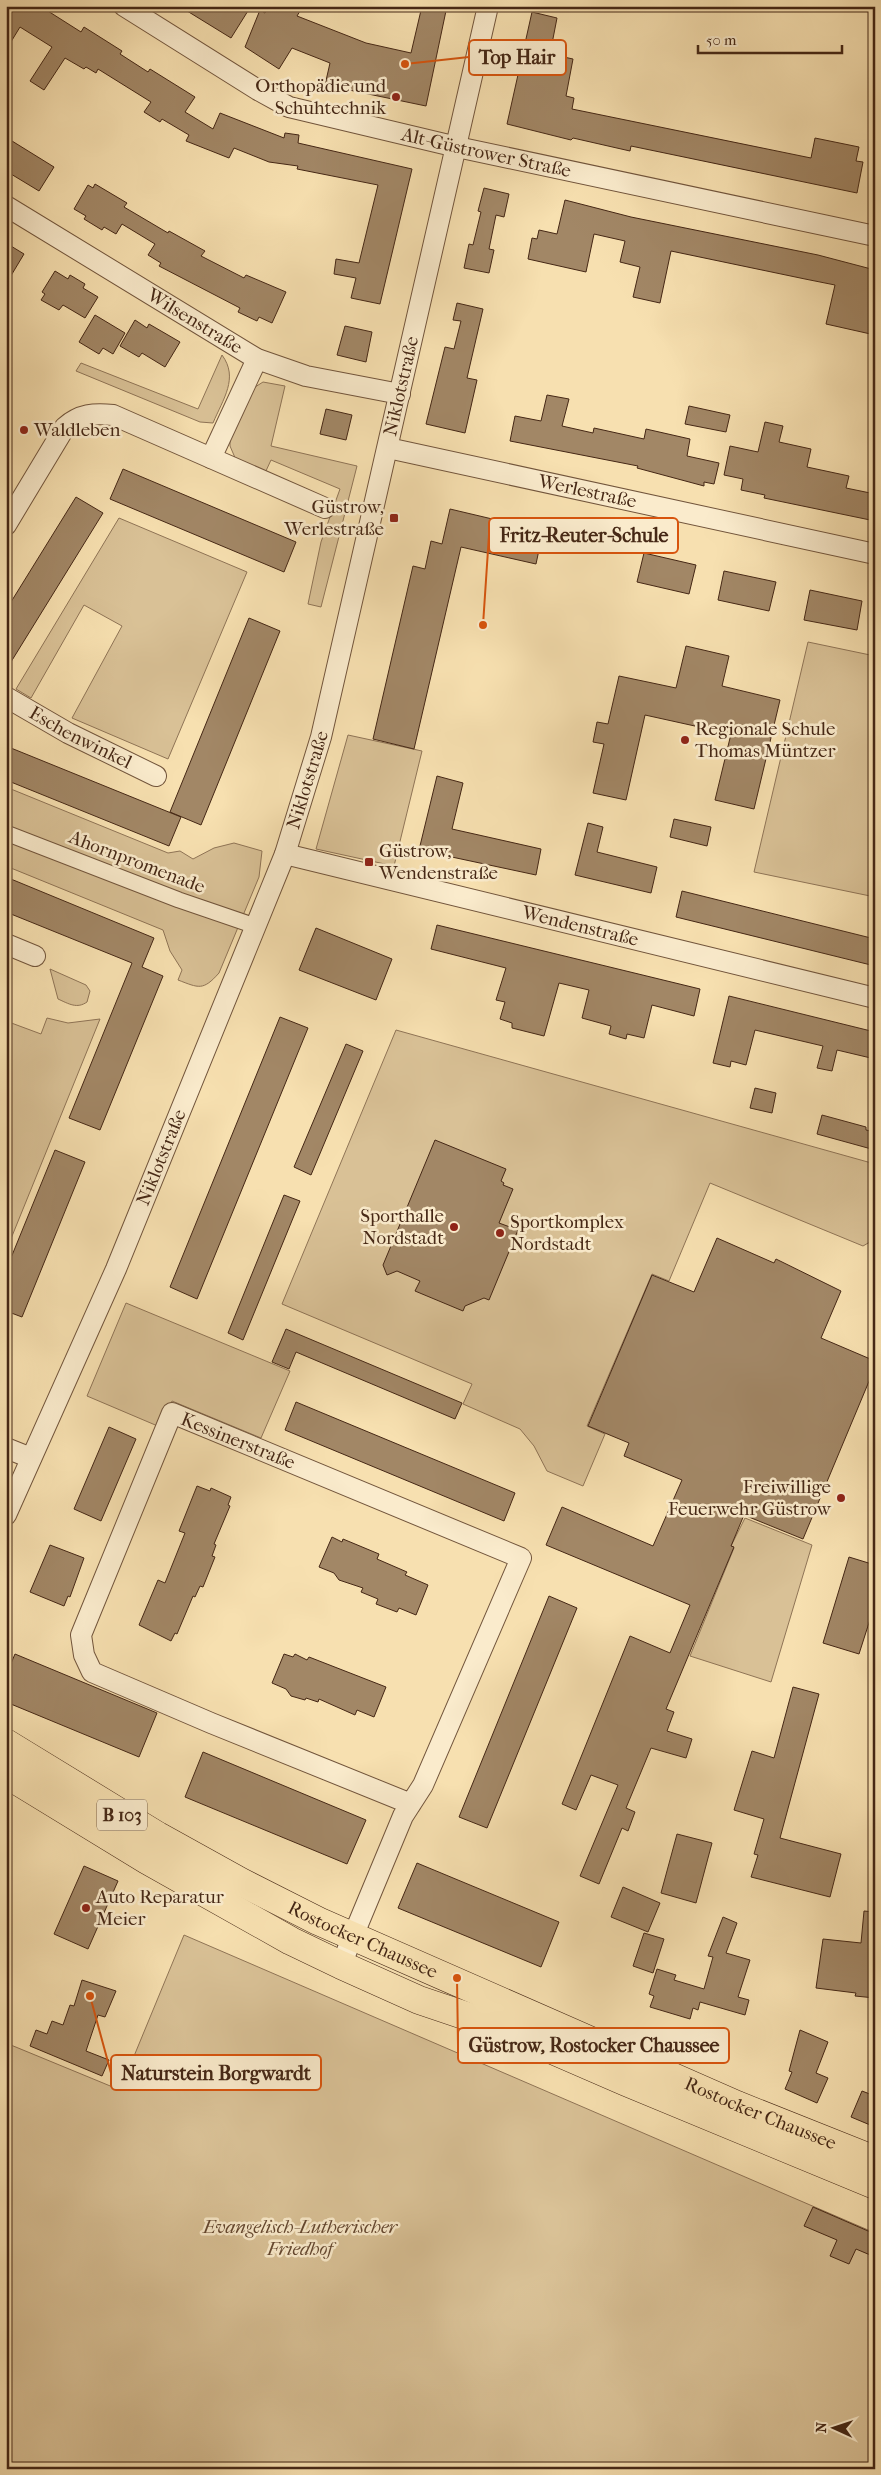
<svg xmlns="http://www.w3.org/2000/svg" width="881" height="2475" viewBox="0 0 881 2475" font-family="'IM FELL French Canon',serif">
	<style>
		.green { fill: #d9c196; stroke: #8f7456 }
		.building { fill: #a28766; stroke: #452715 }
		.lines { fill: none; stroke-linecap: round; stroke-linejoin: round }
		.pedestrian-casing { stroke: #72553c; stroke-width: 17 }
		.minor-casing { stroke: #72553c; stroke-width: 22 }
		.primary-casing { stroke: #452715; stroke-width: 29 }
		.pedestrian { stroke: #faebcc; stroke-width: 15 }
		.minor { stroke: #faebcc; stroke-width: 20 }
		.primary { stroke: #f7e0b0; stroke-width: 28 }
		.poi-dot { fill: #8f2418; stroke: #faebcc; stroke-width: 2 }
		.labels { text-anchor: middle; dominant-baseline: central; stroke-width: 5; stroke-linejoin: round; paint-order: stroke }
		.shield { fill: #faebcc; stroke: #7b624c; stroke-width: 1 }
		.shield-label { font-size: 18px; font-weight: bold; fill: #452715 }
		.poi-label { font-size: 19px; fill: #452715; stroke: #faebcc; text-anchor: start }
		.street-label { font-size: 19px; fill: #452715; stroke: #faebcc }
		.park-label { font-size: 19px; font-style: italic; fill: #63462f; stroke: #faebcc }
		.leader { fill: none; stroke: #d8540d; stroke-width: 2 }
		.callout-dot { fill: #d8540d; stroke: #faebcc; stroke-width: 2 }
		.callout { fill: #faebcc; stroke: #d8540d; stroke-width: 2 }
		.callout-label { font-size: 20px; text-anchor: middle; font-weight: bold; fill: #452715 }
	</style>
	<rect width="100%" height="100%" fill="#f7e0b0"/>
	<filter id="stains"><feTurbulence type="fractalNoise" baseFrequency=".004" numOctaves="4"/><feColorMatrix values="0 0 0 0 .2 0 0 0 0 .09 0 0 0 0 .02 0 0 0 .5 -.17"/></filter>
	<radialGradient id="worn" r=".72"><stop offset=".6" stop-color="#630" stop-opacity="0"/><stop offset="1" stop-color="#630" stop-opacity=".3"/></radialGradient>
	<path class="green" d="M222,355C239,378 223,399 213,423L200,422L76,371L81,363L198,409Z
		M263,382L285,386L271,446L357,466L321,607L308,604L321,542L340,489L271,460L265,473L236,460L230,446V440L252,389Z
		M119,518L247,572L168,759L72,718L122,626L84,605L31,698L16,689Z
		M808,642L875,656V897L754,872Z
		M348,735L422,751L394,866L316,849Z
		M6,787L168,853L180,851L193,859L214,848L234,843L262,851L259,877L219,973C203,991 199,988 178,980L182,970L170,951L163,930L6,866Z
		M50,969L86,985L90,991L87,1002C77,1009 69,1004 58,999Z
		M47,1018L68,1023L100,1019L6,1251V1021L41,1034Z
		M396,1030L875,1164V1239L863,1246L710,1183L669,1281L652,1274L587,1426L605,1434L583,1486L547,1471L534,1446L520,1429L463,1404L472,1384L282,1304Z
		M126,1303L290,1371L261,1438L172,1401L160,1427L87,1396Z
		M745,1518L812,1545L771,1682L690,1656L734,1548L731,1546Z
		M184,1935L875,2233V2469H6V2043L120,2090Z"/>
	<path class="building" d="M6,6H40L81,32L84,27L122,51L120,54L148,72L150,69L195,97L185,112L213,129L220,113L284,138L285,133L299,135L298,143L412,169L380,304L351,298L356,278L334,274L336,259L359,263L378,185L297,169L298,166L269,162L234,148L229,158L186,141L189,135L162,119L160,122L144,112L151,102L98,69L96,73L86,67L84,69L65,58L44,90L30,81L52,47L20,27L6,50Z
		M179,6H251L231,38Z
		M269,6H303L297,16L366,43L411,53L422,6H447L426,106L325,85L330,63L292,48L279,69L245,47L260,10L265,13Z
		M532,12L557,18L550,54L573,59L566,96L574,98L572,109L811,158L815,138L859,147L856,161L863,162L857,193L631,146L630,151L573,138L571,140L507,124Z
		M12,141L54,167L39,191L6,171V151Z
		M95,184L127,203L124,207L168,233L169,231L205,251L201,256L244,278L246,275L286,292L272,323L259,317L257,321L238,312L240,308L159,266L161,263L148,255L155,244L122,224L116,234L104,227L102,230L84,219L86,216L74,209L88,185L93,188Z
		M484,188L509,194L504,217L496,215L489,249L494,250L489,273L464,268L469,244L473,245L481,212L478,211Z
		M565,200L631,217L818,255L875,270V335L826,324L835,285L805,279L671,251L660,303L633,297L640,267L620,262L625,241L594,234L586,272L528,259L532,238L537,239L539,230L557,234Z
		M6,243L24,254L6,284Z
		M55,271L68,279L70,275L85,284L83,288L98,297L85,318L63,305L59,310L41,300L45,294L42,292Z
		M457,303L483,309L467,378L477,380L465,433L426,424L445,347L454,349L461,321L453,320Z
		M95,315L125,333L113,354L103,348L99,354L79,342Z
		M135,320L147,328L149,324L180,342L165,367L142,353L139,357L120,346Z
		M345,326L372,332L366,362L337,355Z
		M547,395L569,399L562,426L593,433L594,428L644,439L646,429L690,439L687,456L719,463L714,484L704,482V486L637,468L638,466L510,441L515,416L541,421Z
		M689,406L730,415L726,432L685,424Z
		M326,409L352,415L346,440L320,434Z
		M765,422L783,426L779,442L811,449L807,467L849,476L846,488L875,494V521L764,498L765,495L741,490L743,479L724,475L730,446L758,452Z
		M123,469L296,542L284,572L110,499Z
		M76,497L103,513L6,670V610Z
		M450,509L543,531L536,564L461,547L414,749L373,739L413,566L425,569L431,541L442,544Z
		M644,553L696,565L689,594L637,582Z
		M724,571L776,582L769,611L718,600Z
		M810,590L862,601L857,630L804,620Z
		M249,618L280,631L201,825L170,812Z
		M686,646L729,656L722,686L780,700L754,809L715,800L731,734L645,715L626,800L593,793L604,744L593,742L597,722L608,724L619,676L676,688Z
		M6,746L181,817L169,846L6,780Z
		M437,776L463,783L452,829L541,849L536,875L419,850Z
		M674,819L711,827L707,846L670,837Z
		M588,823L603,827L597,852L657,867L651,893L575,875Z
		M6,877L154,938L142,967L163,976L100,1130L69,1118L132,963L6,912Z
		M682,891L875,939V966L676,917Z
		M437,925L700,989L694,1016L652,1005L644,1038L627,1034L626,1039L609,1034L611,1026L582,1018L589,990L559,983L544,1036L512,1028V1023L500,1019L505,1002L496,1000L506,968L431,949Z
		M316,928L392,959L376,1000L299,970Z
		M729,996L875,1032V1059L837,1050L832,1071L817,1068L823,1046L755,1030L746,1065L731,1061L730,1067L713,1063Z
		M280,1017L308,1028L197,1299L170,1287Z
		M346,1044L363,1051L311,1175L294,1167Z
		M755,1088L776,1093L772,1113L750,1108Z
		M822,1115L866,1127V1130L875,1132V1150L817,1134Z
		M435,1140L506,1169L501,1181L504,1183L503,1185L513,1189L499,1223L518,1230L489,1300L484,1298L465,1306L463,1311L415,1291L420,1281L397,1271L387,1275L383,1265Z
		M55,1150L85,1162L22,1317L6,1311V1270Z
		M284,1195L300,1201L243,1340L228,1333Z
		M717,1238L774,1263L776,1259L841,1291L821,1338L875,1361V1367L803,1539L744,1515L731,1546L734,1547L666,1709L674,1712L667,1731L692,1739L686,1758L651,1748L626,1808L635,1812L628,1831L622,1828L599,1884L580,1876L618,1785L591,1775L576,1810L562,1804L630,1636L670,1653L690,1605L546,1545L562,1507L653,1546L682,1480L624,1456L629,1443L588,1426L652,1275L694,1292Z
		M286,1329L462,1403L455,1419L296,1352L289,1369L272,1362Z
		M296,1402L515,1493L504,1521L285,1430Z
		M109,1427L136,1439L101,1521L74,1509Z
		M197,1486L210,1491L211,1488L231,1497L228,1505L230,1506L214,1544L216,1545L212,1556L215,1557L203,1587L200,1586L195,1597L193,1596L177,1634L175,1633L171,1641L139,1625L158,1580L165,1583L185,1533L179,1531Z
		M332,1537L342,1542L343,1539L379,1554L377,1559L407,1572L405,1575L428,1585L416,1615L399,1608L397,1612L376,1604L378,1599L361,1592L363,1588L339,1580L334,1573L319,1567Z
		M50,1545L84,1558L70,1597L68,1596L64,1606L30,1592Z
		M849,1557L875,1565V1604L859,1654L823,1643Z
		M549,1596L577,1608L487,1828L459,1817Z
		M15,1654L157,1713L139,1757L6,1702V1675Z
		M284,1654L293,1657L295,1654L307,1660L309,1657L386,1687L374,1717L357,1710L355,1715L319,1699L318,1702L306,1698L305,1700L291,1696L286,1689L272,1683Z
		M793,1687L819,1694L780,1838L841,1854L830,1897L751,1877L758,1855L754,1854L764,1819L734,1810L752,1751L774,1758Z
		M203,1752L366,1820L347,1864L185,1797Z
		M677,1834L712,1843L696,1903L661,1893Z
		M417,1863L559,1922L541,1967L398,1908Z
		M84,1866L118,1881L88,1949L54,1934Z
		M623,1887L660,1903L648,1932L611,1917Z
		M864,1911L875,1912V1998L855,1996L856,1993L816,1988L823,1939L861,1943Z
		M723,1917L737,1923L726,1953L750,1960L738,1997L749,2000L745,2015L700,2002L698,2010L693,2008L690,2019L650,2007L654,1996L649,1994L657,1969L676,1975L674,1980L704,1989L713,1957L708,1956Z
		M644,1933L664,1939L653,1973L633,1966Z
		M82,1980L116,1991L105,2017L98,2015L86,2051L109,2060L102,2076L30,2046L36,2030L47,2034L52,2021L63,2025L70,2005L74,2006Z
		M800,2030L828,2042L816,2073L828,2078L817,2103L785,2089L792,2072L789,2071Z
		M862,2091L875,2096V2127L851,2117Z
		M813,2207L875,2234V2257L856,2249L849,2264L830,2256L837,2240L804,2226Z"/>
	<g class="lines">
		<g class="pedestrian-casing">
			<path id="pedestrian" d="M6,833L179,900L255,926"/>
		</g>
		<g class="minor-casing">
			<g id="minor">
				<path id="s1" d="M124,6L258,90L289,107L457,147L875,236"/>
				<path id="s2" d="M6,206L257,359L306,376L400,394"/>
				<path id="s3" d="M388,448L875,554"/>
				<path d="M211,458L257,359"/>
				<path d="M6,525L65,427C80,414 94,413 113,415L325,508"/>
				<path id="s4" d="M6,697L68,733L156,776"/>
				<path id="s5" d="M285,854L875,998"/>
				<path d="M6,944L35,956"/>
				<path d="M6,1448L31,1458"/>
				<path id="s6" d="M6,1515L116,1269L285,854L321,737L488,6"/>
				<path d="M341,1965L403,1816L423,1785L521,1558L172,1413L81,1635L84,1655L92,1672L211,1723L411,1804"/>
			</g>
		</g>
		<g class="primary-casing">
			<g id="primary">
				<path id="s7" d="M6,1743L158,1836L241,1882L318,1921L737,2105L875,2160"/>
				<path d="M6,1774L147,1860L291,1941L341,1965L419,2000L502,2028L626,2082L875,2185"/>
			</g>
		</g>
		<use href="#pedestrian" class="pedestrian"/>
		<use href="#minor" class="minor"/>
		<use href="#primary" class="primary"/>
	</g>
	<g class="poi-dot">
		<circle cx="396" cy="97" r="5"/>
		<circle cx="24" cy="430" r="5"/>
		<rect x="389" y="513" width="10" height="10" rx="2.5"/>
		<circle cx="685" cy="740" r="5"/>
		<rect x="364" y="857" width="10" height="10" rx="2.5"/>
		<circle cx="454" cy="1227" r="5"/>
		<circle cx="500" cy="1233" r="5"/>
		<circle cx="841" cy="1498" r="5"/>
		<circle cx="86" cy="1908" r="5"/>
	</g>
	<g class="labels">
		<rect class="shield" x="97" y="1799.5" width="50" height="31" rx="4"/>
		<g class="shield-label">
			<text x="122" y="1815">B 103</text>
		</g>
		<g class="poi-label">
			<text x="386" y="86" text-anchor="end">Orthopädie und<tspan x="386" dy="22">Schuhtechnik</tspan></text>
			<text x="34" y="430">Waldleben</text>
			<text x="384" y="507" text-anchor="end">Güstrow,<tspan x="384" dy="22">Werlestraße</tspan></text>
			<text x="695" y="729">Regionale Schule<tspan x="695" dy="22">Thomas Müntzer</tspan></text>
			<text x="379" y="851">Güstrow,<tspan x="379" dy="22">Wendenstraße</tspan></text>
			<text x="444" y="1216" text-anchor="end">Sporthalle<tspan x="444" dy="22">Nordstadt</tspan></text>
			<text x="510" y="1222">Sportkomplex<tspan x="510" dy="22">Nordstadt</tspan></text>
			<text x="831" y="1487" text-anchor="end">Freiwillige<tspan x="831" dy="22">Feuerwehr Güstrow</tspan></text>
			<text x="96" y="1897">Auto Reparatur<tspan x="96" dy="22">Meier</tspan></text>
		</g>
		<g class="street-label">
			<text stroke="none"><textPath href="#s1" startOffset="396">Alt-Güstrower Straße</textPath></text>
			<text stroke="none"><textPath href="#s2" startOffset="221">Wilsenstraße</textPath></text>
			<text stroke="none"><textPath href="#s6" startOffset="1200">Niklotstraße</textPath></text>
			<text stroke="none"><textPath href="#s3" startOffset="204">Werlestraße</textPath></text>
			<text stroke="none"><textPath href="#s4" startOffset="85">Eschenwinkel</textPath></text>
			<text stroke="none"><textPath href="#s6" startOffset="795">Niklotstraße</textPath></text>
			<text transform="translate(137 862) rotate(21)">Ahornpromenade</text>
			<text stroke="none"><textPath href="#s5" startOffset="304">Wendenstraße</textPath></text>
			<text stroke="none"><textPath href="#s6" startOffset="390">Niklotstraße</textPath></text>
			<text transform="translate(238 1441) rotate(22)">Kessinerstraße</text>
			<text stroke="none"><textPath href="#s7" startOffset="408">Rostocker Chaussee</textPath></text>
			<text stroke="none"><textPath href="#s7" startOffset="842">Rostocker Chaussee</textPath></text>
		</g>
		<g class="park-label">
			<text x="300" y="2227">Evangelisch-Lutherischer<tspan x="300" dy="22">Friedhof</tspan></text>
		</g>
	</g>
	<path class="leader" d="M405 64L469 57M483 625L489 535M457 1978L458 2045M90 1996L111 2073"/>
	<g class="callout-dot">
		<circle cx="405" cy="64" r="5"/>
		<circle cx="483" cy="625" r="5"/>
		<circle cx="457" cy="1978" r="5"/>
		<circle cx="90" cy="1996" r="5"/>
	</g>
	<g class="callout">
		<rect x="469" y="40" width="97" height="35" rx="5"/>
		<rect x="489" y="518" width="189" height="35" rx="5"/>
		<rect x="458" y="2028" width="271" height="35" rx="5"/>
		<rect x="111" y="2055" width="210" height="35" rx="5"/>
	</g>
	<g class="callout-label">
		<text x="517" y="64">Top Hair</text>
		<text x="584" y="542">Fritz-Reuter-Schule</text>
		<text x="594" y="2052">Güstrow, Rostocker Chaussee</text>
		<text x="216" y="2080">Naturstein Borgwardt</text>
	</g>
	<rect width="881" height="2475" fill="none" stroke="#f7e0b0" stroke-width="25"/>
	<rect x="8" y="8" width="866" height="2460" fill="none" stroke="#452715" stroke-width="2.5"/>
	<rect x="12" y="12" width="856" height="2450" fill="none" stroke="#452715"/>
	<g transform="translate(834 2428) rotate(273)" stroke="#faebcc" stroke-width="4" paint-order="stroke">
	<path d="M0-4L9 19L0 12L-9 19Z" fill="#452715"/>
	<text y="-8" font-size="14" font-weight="bold" text-anchor="middle" fill="#452715">N</text>
	</g>
	<path d="M698 45v8h144v-8" fill="none" stroke="#452715" stroke-width="2.5"/>
	<text x="706" y="45" font-size="15" fill="#452715" stroke="#faebcc" stroke-width="4" paint-order="stroke">50 m</text>
	<rect width="100%" height="100%" filter="url(#stains)"/>
	<rect width="100%" height="100%" fill="url(#worn)"/>
</svg>
